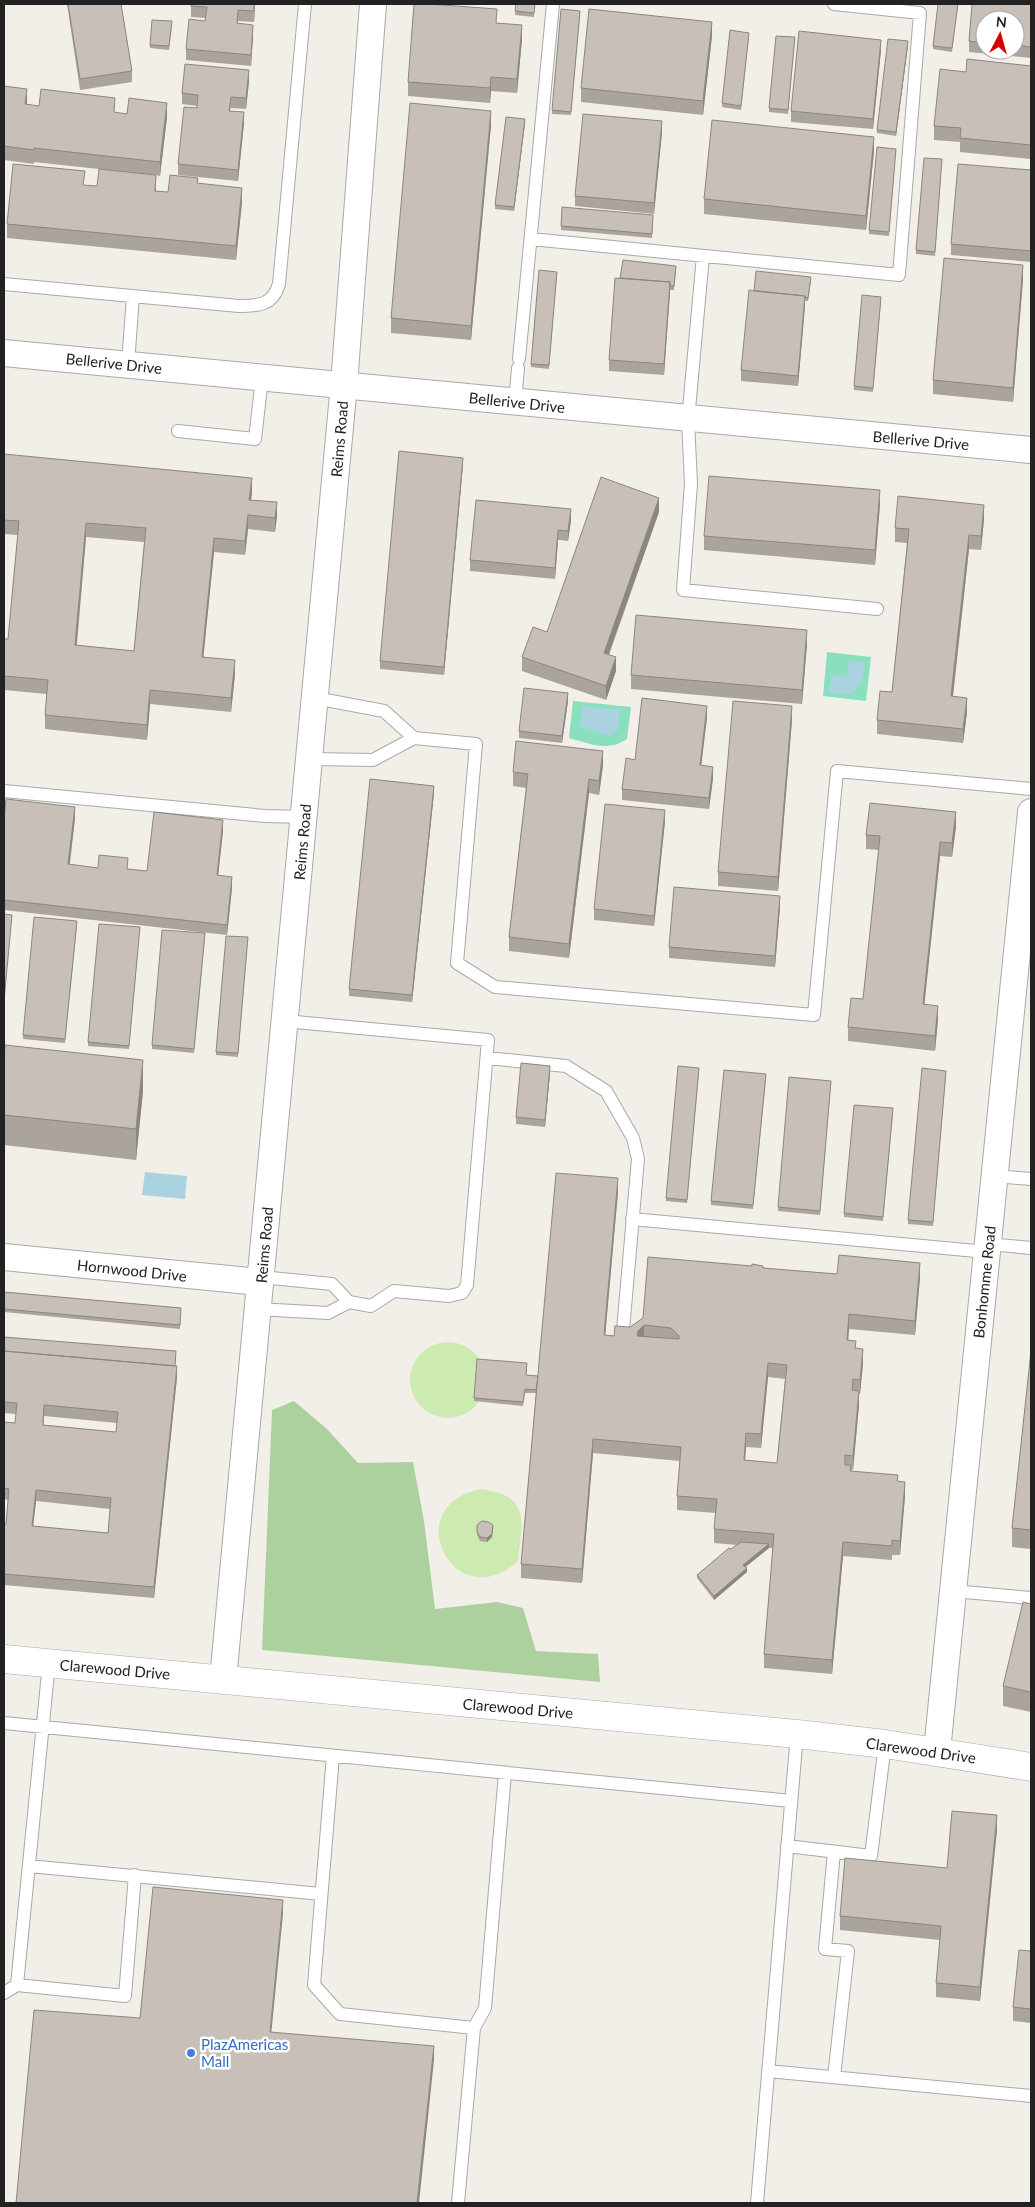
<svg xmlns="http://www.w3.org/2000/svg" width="1035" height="2207" viewBox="0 0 1035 2207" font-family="Lato,sans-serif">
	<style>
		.grass { fill: #cdebb0 }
		.forest { fill: #add19e }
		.pitch { fill: #88e0be }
		.water { fill: #aad3df }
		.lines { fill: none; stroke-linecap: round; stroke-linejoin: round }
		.service-casing { stroke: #a9a9a9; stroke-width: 14 }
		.minor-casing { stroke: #a9a9a9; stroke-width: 28 }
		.tertiary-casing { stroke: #a9a9a9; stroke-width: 29 }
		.service { stroke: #fff; stroke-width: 12 }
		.minor { stroke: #fff; stroke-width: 26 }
		.tertiary { stroke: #fff; stroke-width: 28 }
		.wall { fill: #aba49e; fill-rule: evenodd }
		.shaded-wall { fill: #8b8681 }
		.building { fill: #c7bfb8; stroke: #8b8681; fill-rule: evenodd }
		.shop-dot { fill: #3f7fe0; stroke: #fff; stroke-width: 2 }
		.labels { text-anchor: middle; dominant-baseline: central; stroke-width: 5; stroke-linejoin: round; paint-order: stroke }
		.street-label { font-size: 15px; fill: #222; stroke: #fff }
		.shop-label { font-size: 15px; fill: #366cbe; stroke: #fff; text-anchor: start }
	</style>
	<rect width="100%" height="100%" fill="#f2efe9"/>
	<path class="grass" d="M410 1380a38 38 0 1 1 76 0a38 38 0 1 1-76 0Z
		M481,1489C532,1496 522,1521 518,1561C455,1619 396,1506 481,1489Z"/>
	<path class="forest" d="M294,1401L327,1429L358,1463L413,1462L424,1521L435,1609L497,1602L523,1608L536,1651L598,1654L600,1682L262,1650L272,1410Z"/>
	<path class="pitch" d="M827,652L871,657L866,701L823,696Z
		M573,701L631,707L627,739C607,752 591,744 569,738Z"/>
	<path class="water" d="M848,661L865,663C862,690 857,697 829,693L831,675L842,676L847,674Z
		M582,706L620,710L618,730L609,736L580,727Z
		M145,1172L187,1176L185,1199L142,1195Z"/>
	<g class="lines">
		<g class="service-casing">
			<path id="service" d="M531,239L899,275L920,13L834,4
				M703,256L688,420L691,484L683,590L877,609
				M4,284L239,306C259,306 273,305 279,284L305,4
				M519,359L553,4
				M128,364L133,296
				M515,402L518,368
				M178,431L255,439L262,378
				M315,698L384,711L414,738
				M310,759L373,760L414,738L476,744L457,963L495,987L814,1015L837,771L1031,789
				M4,791L265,816L304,817
				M487,1058L566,1066L606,1091L633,1138L638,1159L623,1330
				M995,1176L1031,1179
				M632,1219L987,1252
				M988,1244L1031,1248
				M261,1277L332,1284L349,1302L371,1306L394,1291L449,1296L462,1293L467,1285L488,1040L285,1021
				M258,1309L328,1313L349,1302
				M953,1591L1031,1598
				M4,1723L791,1801
				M333,1756L314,1985L340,2014L474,2028L458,2203
				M787,1846L871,1856L885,1744
				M29,1866L321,1894
				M17,1985L49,1663
				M4,1993L17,1985L125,1996L135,1875
				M474,2028L485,2008L505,1773
				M768,2071L1031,2096
				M834,2077L848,1951L825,1949L834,1852
				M757,2203L797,1734"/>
		</g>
		<g class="minor-casing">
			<path id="minor" d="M4,353C346,384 689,420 1031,450
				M4,1257L260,1282
				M223,1680L344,384L373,4
				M937,1751L1031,812"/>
		</g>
		<g class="tertiary-casing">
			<path id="tertiary" d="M4,1659L797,1734L885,1744L1031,1767"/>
		</g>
		<use href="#service" class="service"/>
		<use href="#minor" class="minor"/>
		<use href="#tertiary" class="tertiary"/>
	</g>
	<path class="wall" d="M67,4H121L132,71V82L80,90Z
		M191,4H255L254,22L238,21V23L253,36L251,66L186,60V49L205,21L206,18L191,17Z
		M516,4H535L534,17L515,15Z
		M958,4L952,52L933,49V46Z
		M972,4H1031V58L969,52V41ZM985,20H1015V50H985Z
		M580,14L571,115L552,114V110Z
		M497,23L522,39L517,93L491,91L490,103L408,96V82Z
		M172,25L169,50L150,48V45Z
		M712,36L703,115L581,102V88Z
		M749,36L741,110L722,107V103Z
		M795,37L788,114L769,112V108Z
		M908,45L896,136L877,133V130Z
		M881,50L873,129L791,122V111Z
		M1031,66V159L960,152V142L934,140V126L966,72Z
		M249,81L246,109L231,108L230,111L244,123L238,181L178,175V164L197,106L182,104V93Z
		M4,86L27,105L167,117L160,176L156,175V191L168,192L198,183L242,202L236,260L7,238V224L85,185L97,186L108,170L34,162V164L4,160Z
		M525,123L514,211L495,209V205Z
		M491,125L471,340L391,333V318Z
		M662,132L654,214L575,206V196Z
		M896,149L889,236L869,234V230Z
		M874,151L866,230L704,214V199Z
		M942,159L935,256L916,254V250Z
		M1031,170V262L951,255V244Z
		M653,219L652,238L561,230V226Z
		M676,270L674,290H670L664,375L609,371V360L620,278Z
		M557,272L549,369L531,367V364Z
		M1023,279L1013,402L933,394V380Z
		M811,281L808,301H805L798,386L741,381V370L754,291Z
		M881,301L873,392L854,390V386Z
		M4,454L252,492L251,500L277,516L275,532L248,529L245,555L214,552L203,657L235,674L231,712L150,704L147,740L45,729V715L47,694L4,690V639H8L18,535L4,534ZM86,537L144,542L134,651L77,645Z
		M463,465L444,675L380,669V661Z
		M880,504L875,565L704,550V536Z
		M659,512L609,655L616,671L606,700L522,671V657Z
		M984,519L981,550L969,549L953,697L967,712L963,743L877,734V720L892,692L907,543L895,542V528Z
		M571,520L568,541L558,540L555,579L470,571V560Z
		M807,644L802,704L631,689V675Z
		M568,701L562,743L519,738V731Z
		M707,717L701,766L713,778L709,809L622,800V789L635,760Z
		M792,720L778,891L718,886V872Z
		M603,765L599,795L589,793L569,958L509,951V937L526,788L513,786V772Z
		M434,793L412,1002L349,996V989Z
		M4,818H75L70,864L98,868L128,869L147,871L223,831L218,875L232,888L227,935L4,910Z
		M665,821L654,926L594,920V909Z
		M956,826L952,857L940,856L924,1004L938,1020L935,1051L848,1041V1027L863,999L879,850L866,849V835Z
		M780,907L775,967L669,958V947Z
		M77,925L65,1043L23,1039V1035Z
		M140,927L129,1049L88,1046V1042Z
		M205,937L194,1053L152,1049V1045Z
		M248,937L238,1057L216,1055V1052Z
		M4,1059L143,1091L136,1160L4,1145Z
		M699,1072L687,1203L666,1201V1198Z
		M550,1073L545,1127L516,1124V1117Z
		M946,1074L933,1226L908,1224V1220Z
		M766,1078L753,1209L711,1205V1201Z
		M831,1081L820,1215L778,1211V1207Z
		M893,1112L883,1221L844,1217V1213Z
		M618,1192L605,1335L614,1336L630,1327L763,1268L837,1274L920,1277L915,1335L849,1329L848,1341L856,1348L863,1363L860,1394H859V1405L853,1470H851V1471L898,1481L905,1496L900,1555H892V1560L843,1556L832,1674L764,1668V1654L773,1548H769L745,1567L747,1572L714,1600L697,1578V1575L737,1545L714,1543V1529L716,1513L677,1510V1496L680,1461L593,1453L582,1583L521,1578V1564L536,1393H525L523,1406L474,1401V1398L527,1367L526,1376H538ZM768,1377L785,1379L777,1463L745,1460L746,1447L761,1448Z
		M4,1292L181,1308L180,1329L4,1312Z
		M4,1337L176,1355L175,1366L177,1377L154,1598L4,1585V1524H6L8,1500L4,1499V1422L15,1423L16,1414L4,1413ZM44,1416L117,1423L116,1432L44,1425ZM36,1501L110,1509L108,1533L33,1526Z
		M1031,1351V1549L1012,1547V1528Z
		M493,1529L492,1537L487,1542L480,1541L477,1535V1532Z
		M1031,1604V1712L1003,1706V1686Z
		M997,1829L980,2001L936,1997V1983L940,1940L840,1930V1916L947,1868Z
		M1031,1951V2023L1013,2021V2007Z"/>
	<path class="shaded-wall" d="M254,4H255L254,22Z
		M712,22V36L703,115V101Z
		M253,25V36L251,66V55Z
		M522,25V39L517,93V79Z
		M881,40V50L873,129V119Z
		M908,41V45L896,136V132Z
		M249,70V81L246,109V98Z
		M491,77V91L490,103V88Z
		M27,89V103L25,119V104Z
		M167,103V117L160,176V162Z
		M491,111V125L471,340V326Z
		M244,112V123L238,181V170Z
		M525,119V123L514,211V207Z
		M662,121V132L654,214V203Z
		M874,137V151L866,230V216Z
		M156,175V189L155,205V191Z
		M242,188V202L236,260V246Z
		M1023,265V279L1013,402V388Z
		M670,282V293L664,375V364Z
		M805,296V307L798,386V376Z
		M463,458V465L444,675V667Z
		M252,478V492L249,514V500Z
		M880,490V504L875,565V550Z
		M659,498V512L604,667V653Z
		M277,502V516L275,532V518Z
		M984,505V519L981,550V536Z
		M571,509V520L568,541V531Z
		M248,515V529L245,555V541Z
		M86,523V537L75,659V645Z
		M558,530V540L555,579V568Z
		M969,535V549L951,711V696Z
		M214,538V552L202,671V657Z
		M807,630V644L802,704V690Z
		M616,657V671L606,700V686Z
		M235,660V674L231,712V698Z
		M150,690V704L147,740V725Z
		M568,693V701L562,743V736Z
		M967,698V712L963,743V729Z
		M707,706V717L700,776V765Z
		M792,706V720L778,891V877Z
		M603,751V765L599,795V781Z
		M713,767V778L709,809V798Z
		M589,779V793L569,958V944Z
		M434,786V793L412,1002V995Z
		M75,807V818L68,875V864Z
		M665,810V821L654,926V916Z
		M956,812V826L952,857V843Z
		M223,820V831L217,886V875Z
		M940,842V856L923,1018V1004Z
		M232,877V888L227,935V925Z
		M780,896V907L775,967V956Z
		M938,1006V1020L935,1051V1036Z
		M143,1060V1091L136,1160V1129Z
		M550,1066V1073L545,1127V1120Z
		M618,1178V1192L604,1349V1335Z
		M920,1263V1277L915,1335V1321Z
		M849,1314V1329L847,1355V1340Z
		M644,1325V1340L638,1346V1331Z
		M863,1349V1363L860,1394V1380Z
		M768,1363V1377L761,1448V1434Z
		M177,1366V1377L154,1598V1587Z
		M859,1391V1405L853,1470V1456Z
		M746,1433V1447L744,1474V1460Z
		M593,1439V1453L582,1583V1569Z
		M905,1482V1496L900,1555V1541Z
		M36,1490V1501L32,1537V1526Z
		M493,1525L492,1537L487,1542V1538Z
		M843,1542V1556L832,1674V1660Z
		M769,1544V1548L743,1569V1565Z
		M747,1568V1572L714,1600V1596Z
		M997,1815V1829L980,2001V1987Z
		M283,1900V1914L270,2046V2032Z
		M434,2046V2060L419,2203H417Z"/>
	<path class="building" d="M68,4H121L132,71L80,79Z
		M191,4H254V11L238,10L237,23L253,25L251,55L186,49L189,19L205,21L207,7L191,6Z
		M414,4H429L497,9L496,23L522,25L517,79L491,77L490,88L408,82Z
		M516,4H535L534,13L515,11Z
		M938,4H958L952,48L933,46Z
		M972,4H1031V47L1015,45V20H985V43L969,41Z
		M561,9L580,11L571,112L552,110Z
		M589,9L712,22L703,101L581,88Z
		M152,20L172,21L169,46L150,45Z
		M730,30L749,33L741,106L722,103Z
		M799,31L881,40L873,119L791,111Z
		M776,36L795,37L788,110L769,108Z
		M888,39L908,41L896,132L877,130Z
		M967,59L1031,66V145L960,138L961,128L934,126L940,69L966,72Z
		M185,64L249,70L246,98L231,97L229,111L244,112L238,170L178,164L184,107L197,108L198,95L182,93Z
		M4,86L27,89L25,104L39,106L41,89L115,98L114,112L127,114L129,98L167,103L160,162L34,148V150L4,146Z
		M410,103L491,111L471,326L391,318Z
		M583,114L662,121L654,203L575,196Z
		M506,117L525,119L514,207L495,205Z
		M712,120L874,137L866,216L704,199Z
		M877,147L896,149L889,232L869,230Z
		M924,158L942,159L935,252L916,250Z
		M13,164L85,171L83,185L97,186L99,169L156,175L155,191L168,192L170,175L198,178L197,183L242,188L236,246L7,224Z
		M958,164L1031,170V251L951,244Z
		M562,207L653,215L652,234L561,226Z
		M944,258L1023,265L1013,388L933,380Z
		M623,260L676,266L674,286H670V282L620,278Z
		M539,270L557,272L549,365L531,364Z
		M756,271L811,277L808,298L805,297V296L754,291Z
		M615,278L670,282L664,364L609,360Z
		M749,290L805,296L798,376L741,370Z
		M862,295L881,297L873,388L854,386Z
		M399,451L463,458L444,667L380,661Z
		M4,454L252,478L249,500L277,502L275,518L248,515L245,541L214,538L202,657L235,660L231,698L150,690L147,725L45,715L48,680L4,676V639H8L19,521L4,520ZM86,523L146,528L134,651L75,645Z
		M709,476L880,490L875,550L704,536Z
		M601,477L659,498L604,653L616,657L606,686L522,657L533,627L547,632Z
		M898,496L984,505L981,536L969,535L951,696L967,698L963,729L877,720L880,691L892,692L909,529L895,528Z
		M476,500L571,509L568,531L558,530L555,568L470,560Z
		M636,615L807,630L802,690L631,675Z
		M524,688L568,693L562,736L519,731Z
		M642,698L707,706L700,765L713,767L709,798L622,789L626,758L635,760Z
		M733,701L792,706L778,877L718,872Z
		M516,741L603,751L599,781L589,779L569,944L509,937L528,774L513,772Z
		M370,779L434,786L412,995L349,989Z
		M6,799L75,807L68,864L98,868L99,855L128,858L127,869L147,871L154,812L223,820L217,875L232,877L227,925L4,900V818Z
		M870,803L956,812L952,843L940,842L923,1004L938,1006L935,1036L848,1027L851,998L863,999L880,836L866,835Z
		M605,804L665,810L654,916L594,909Z
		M674,887L780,896L775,956L669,947Z
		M4,914L12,915L4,1001Z
		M34,917L77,921L65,1039L23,1035Z
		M99,924L140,927L129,1046L88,1042Z
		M162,930L205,933L194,1049L152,1045Z
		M226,936L248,937L238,1053L216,1052Z
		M5,1045L143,1060L136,1129L4,1115V1059Z
		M521,1063L550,1066L545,1120L516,1117Z
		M678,1066L699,1068L687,1200L666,1198Z
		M922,1068L946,1071L933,1222L908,1220Z
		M724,1070L766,1074L753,1205L711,1201Z
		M789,1077L831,1081L820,1211L778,1207Z
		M854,1105L893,1108L883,1217L844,1213Z
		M556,1173L618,1178L604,1335L614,1336L615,1326L630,1327L643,1318L648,1257L752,1266V1264L763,1266V1268L837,1274L839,1255L920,1263L915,1321L849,1314L847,1340L856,1341L855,1348L863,1349L860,1380L853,1379L852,1390L859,1391L853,1456L845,1455V1465H851L850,1471L898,1475L897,1481L905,1482L900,1541L892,1540V1546L843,1542L832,1660L764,1654L774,1534L714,1529L717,1499L677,1496L681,1447L593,1439L582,1569L521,1564ZM644,1325L671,1328L679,1336V1339L637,1336L638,1331ZM768,1363L787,1365L777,1463L744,1460L746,1433L761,1434Z
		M4,1292L181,1308L180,1325L4,1309Z
		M4,1337L176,1351L175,1366L4,1351Z
		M4,1351L177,1366L154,1587L4,1574V1524H6L9,1489L4,1488V1422L15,1423L17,1403L4,1402ZM44,1405L118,1412L116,1432L43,1425ZM36,1490L111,1498L108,1533L32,1526Z
		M1031,1351V1530L1012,1528Z
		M477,1359L527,1363L526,1375L538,1376L536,1390L525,1389L523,1402L474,1398Z
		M482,1521L488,1522L493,1525L492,1534L487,1538L480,1537L477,1532V1525Z
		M741,1542L769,1544L743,1565L747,1568L714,1596L697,1575L729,1548L731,1549Z
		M1023,1602L1031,1604V1692L1003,1686Z
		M952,1811L997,1815L980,1987L936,1983L941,1926L840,1916L845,1858L947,1868Z
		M153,1887L283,1900L270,2032L434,2046L417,2203H16L34,2010L140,2018Z
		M1019,1950L1031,1951V2009L1013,2007Z"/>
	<circle class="shop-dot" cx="191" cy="2053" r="5"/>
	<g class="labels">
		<g class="street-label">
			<text transform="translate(114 363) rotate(6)">Bellerive Drive</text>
			<text transform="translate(517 402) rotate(6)">Bellerive Drive</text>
			<text transform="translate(339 439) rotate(-85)">Reims Road</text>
			<text transform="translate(921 440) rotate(5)">Bellerive Drive</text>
			<text transform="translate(302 842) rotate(-85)">Reims Road</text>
			<text transform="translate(264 1245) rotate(-85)">Reims Road</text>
			<text transform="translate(132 1270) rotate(6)">Hornwood Drive</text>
			<text transform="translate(984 1282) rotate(-84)">Bonhomme Road</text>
			<text transform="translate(115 1669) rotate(5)">Clarewood Drive</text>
			<text transform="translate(518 1708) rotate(5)">Clarewood Drive</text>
			<text transform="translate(921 1750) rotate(8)">Clarewood Drive</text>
		</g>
		<g class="shop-label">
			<text x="201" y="2044">PlazAmericas<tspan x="201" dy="17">Mall</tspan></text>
		</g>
	</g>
	<rect width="1035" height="2207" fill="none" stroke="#222222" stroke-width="10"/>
	<g transform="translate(1000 35) rotate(6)"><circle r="24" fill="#ffffff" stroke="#a7a7a7"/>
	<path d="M0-4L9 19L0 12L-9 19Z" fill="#d40000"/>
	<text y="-8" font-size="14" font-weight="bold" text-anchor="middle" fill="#222222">N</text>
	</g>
</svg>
